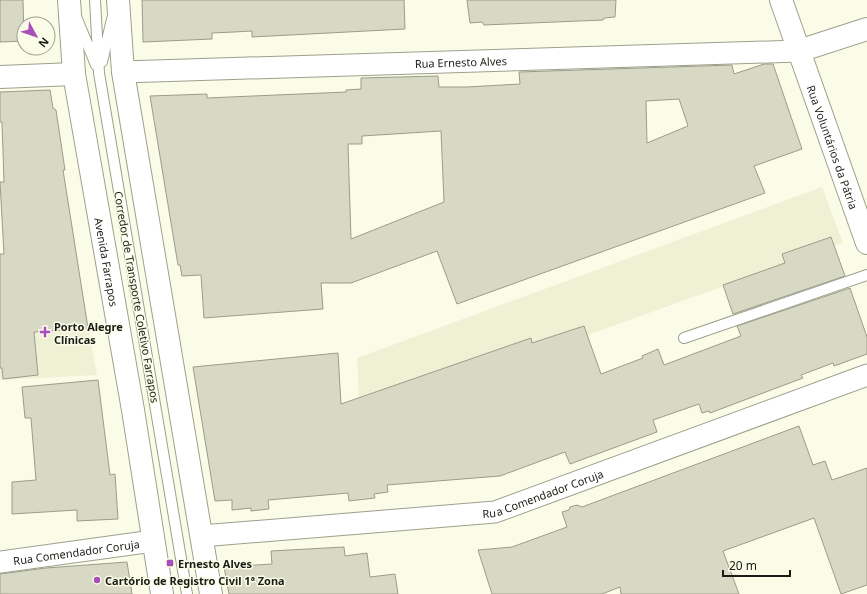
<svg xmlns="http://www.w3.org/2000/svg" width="867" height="594" viewBox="0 0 867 594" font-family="'Noto Sans',sans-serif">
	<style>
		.built { fill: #eff1d5 }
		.building { fill: #d7d9c5; stroke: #9b9c8a; fill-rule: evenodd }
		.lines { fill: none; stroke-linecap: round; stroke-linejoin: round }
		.service-casing { stroke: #9ea08d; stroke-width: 12 }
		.minor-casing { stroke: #9ea08d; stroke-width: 23 }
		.tertiary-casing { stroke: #9ea08d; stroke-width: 24 }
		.secondary-casing { stroke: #9ea08d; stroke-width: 24 }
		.service { stroke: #fff; stroke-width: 10 }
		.minor { stroke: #fff; stroke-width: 21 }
		.tertiary { stroke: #fff; stroke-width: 22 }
		.secondary { stroke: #fff; stroke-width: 22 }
		.poi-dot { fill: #a94eba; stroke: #fafce8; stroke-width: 1.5 }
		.labels { text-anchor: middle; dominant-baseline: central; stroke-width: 3; stroke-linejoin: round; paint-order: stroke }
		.street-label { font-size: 11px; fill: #1b1c15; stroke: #fafce8 }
		.poi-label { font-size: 11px; font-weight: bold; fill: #1b1c15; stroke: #fafce8; text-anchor: start }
	</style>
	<rect width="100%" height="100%" fill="#fafce8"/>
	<path class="built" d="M822,187L843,243L360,417L357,358Z
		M81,285L97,375L0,380V289Z"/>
	<path class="building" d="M0,0H23L24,41L0,42Z
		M142,0H404L405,29L252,37V31L234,32L212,33V39L143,42Z
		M467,0H616L615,17L604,18L603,20L484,25L482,22L470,23Z
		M764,64H773L802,149L754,166L765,193L457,304L437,251L351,283H321L323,309L204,318L201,275L182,276L180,265H178L150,96L207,94V98L346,92V90L361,89V78L438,76L439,87H467L520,84L519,72L732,65L734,74ZM679,99L688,126L647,143L646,101ZM441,131L444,202L351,239L348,144H362V136Z
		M50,90L53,108L56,110L65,170H63L88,328L34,332L38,375L3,379L2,368H0V254H4L0,182H4L2,122H0V92Z
		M831,237L845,276L733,314L723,285L785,263L782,254Z
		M850,288L867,337V354L834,366L833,363L801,375L803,378L710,413L709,411L702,413L699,404L653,420L657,432L570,464L565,452L500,476L387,485L388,492L374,494L375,498L349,501L348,493L268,500L269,509L251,511V508L232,510V500L215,501L193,367L338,353L341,404L531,338L532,343L584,326L601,374L643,358L642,356L658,349L664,365L741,336L737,326Z
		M98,380L110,475L115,474L118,519L77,521V510L12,514V482L36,480L31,418H25L22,387Z
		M799,426L813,465L825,461L832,480L867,468V585L841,594L814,518L723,551L739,594H621L620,587L602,594H492L478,550L512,547L567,527L562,512L569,510L570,507L577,505L582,507Z
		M344,547L345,556L367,553L370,577L395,574L398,594H229L224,567L272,564L271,551Z
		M127,562L132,594H0V574L46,568Z"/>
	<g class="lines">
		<g class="service-casing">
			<path id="service" d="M95,0L99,73L187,594
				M77,19L96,65
				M102,62L112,19
				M684,338L867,275"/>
		</g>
		<g class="minor-casing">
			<g id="minor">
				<path id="s1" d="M123,72L799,51"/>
				<path id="s2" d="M201,536L495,512L867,375"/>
				<path id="s3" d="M0,562L153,541"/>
			</g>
		</g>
		<g class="tertiary-casing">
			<path id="tertiary" d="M799,51L867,29
				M0,77L74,74"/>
		</g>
		<g class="secondary-casing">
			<g id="secondary">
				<path id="s4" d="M69,0L74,74L133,410L162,594"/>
				<path d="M118,0L123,72L211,594"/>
				<path id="s5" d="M781,0L867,243"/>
			</g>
		</g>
		<use href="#service" class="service"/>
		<use href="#minor" class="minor"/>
		<use href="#tertiary" class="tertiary"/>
		<use href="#secondary" class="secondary"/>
	</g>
	<g class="poi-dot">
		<path d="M43 326h4v4h4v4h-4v4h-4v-4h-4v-4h4z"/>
		<rect x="166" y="559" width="8" height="8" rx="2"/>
		<circle cx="97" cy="580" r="4"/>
	</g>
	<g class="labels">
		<g class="street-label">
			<text stroke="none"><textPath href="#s1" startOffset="338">Rua Ernesto Alves</textPath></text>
			<text stroke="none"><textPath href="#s5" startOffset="156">Rua Voluntários da Pátria</textPath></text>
			<text stroke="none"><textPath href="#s4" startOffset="265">Avenida Farrapos</textPath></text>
			<text transform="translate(137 297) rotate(80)">Corredor de Transporte Coletivo Farrapos</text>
			<text stroke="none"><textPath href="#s2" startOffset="346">Rua Comendador Coruja</textPath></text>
			<text stroke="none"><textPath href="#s3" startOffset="77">Rua Comendador Coruja</textPath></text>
		</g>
		<g class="poi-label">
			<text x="54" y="326">Porto Alegre<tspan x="54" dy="13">Clínicas</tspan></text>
			<text x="178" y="563">Ernesto Alves</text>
			<text x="105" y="580">Cartório de Registro Civil 1ª Zona</text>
		</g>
	</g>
	<g transform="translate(36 36) rotate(130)"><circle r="19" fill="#fafce8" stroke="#a1a294"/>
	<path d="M0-3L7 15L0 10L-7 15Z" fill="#a94eba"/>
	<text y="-6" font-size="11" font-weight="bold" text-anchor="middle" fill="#1b1c15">N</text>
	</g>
	<path d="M723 570v6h67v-6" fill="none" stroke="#1b1c15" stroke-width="2"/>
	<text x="729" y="570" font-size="12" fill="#1b1c15" stroke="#fafce8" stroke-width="3" paint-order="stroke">20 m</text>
</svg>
